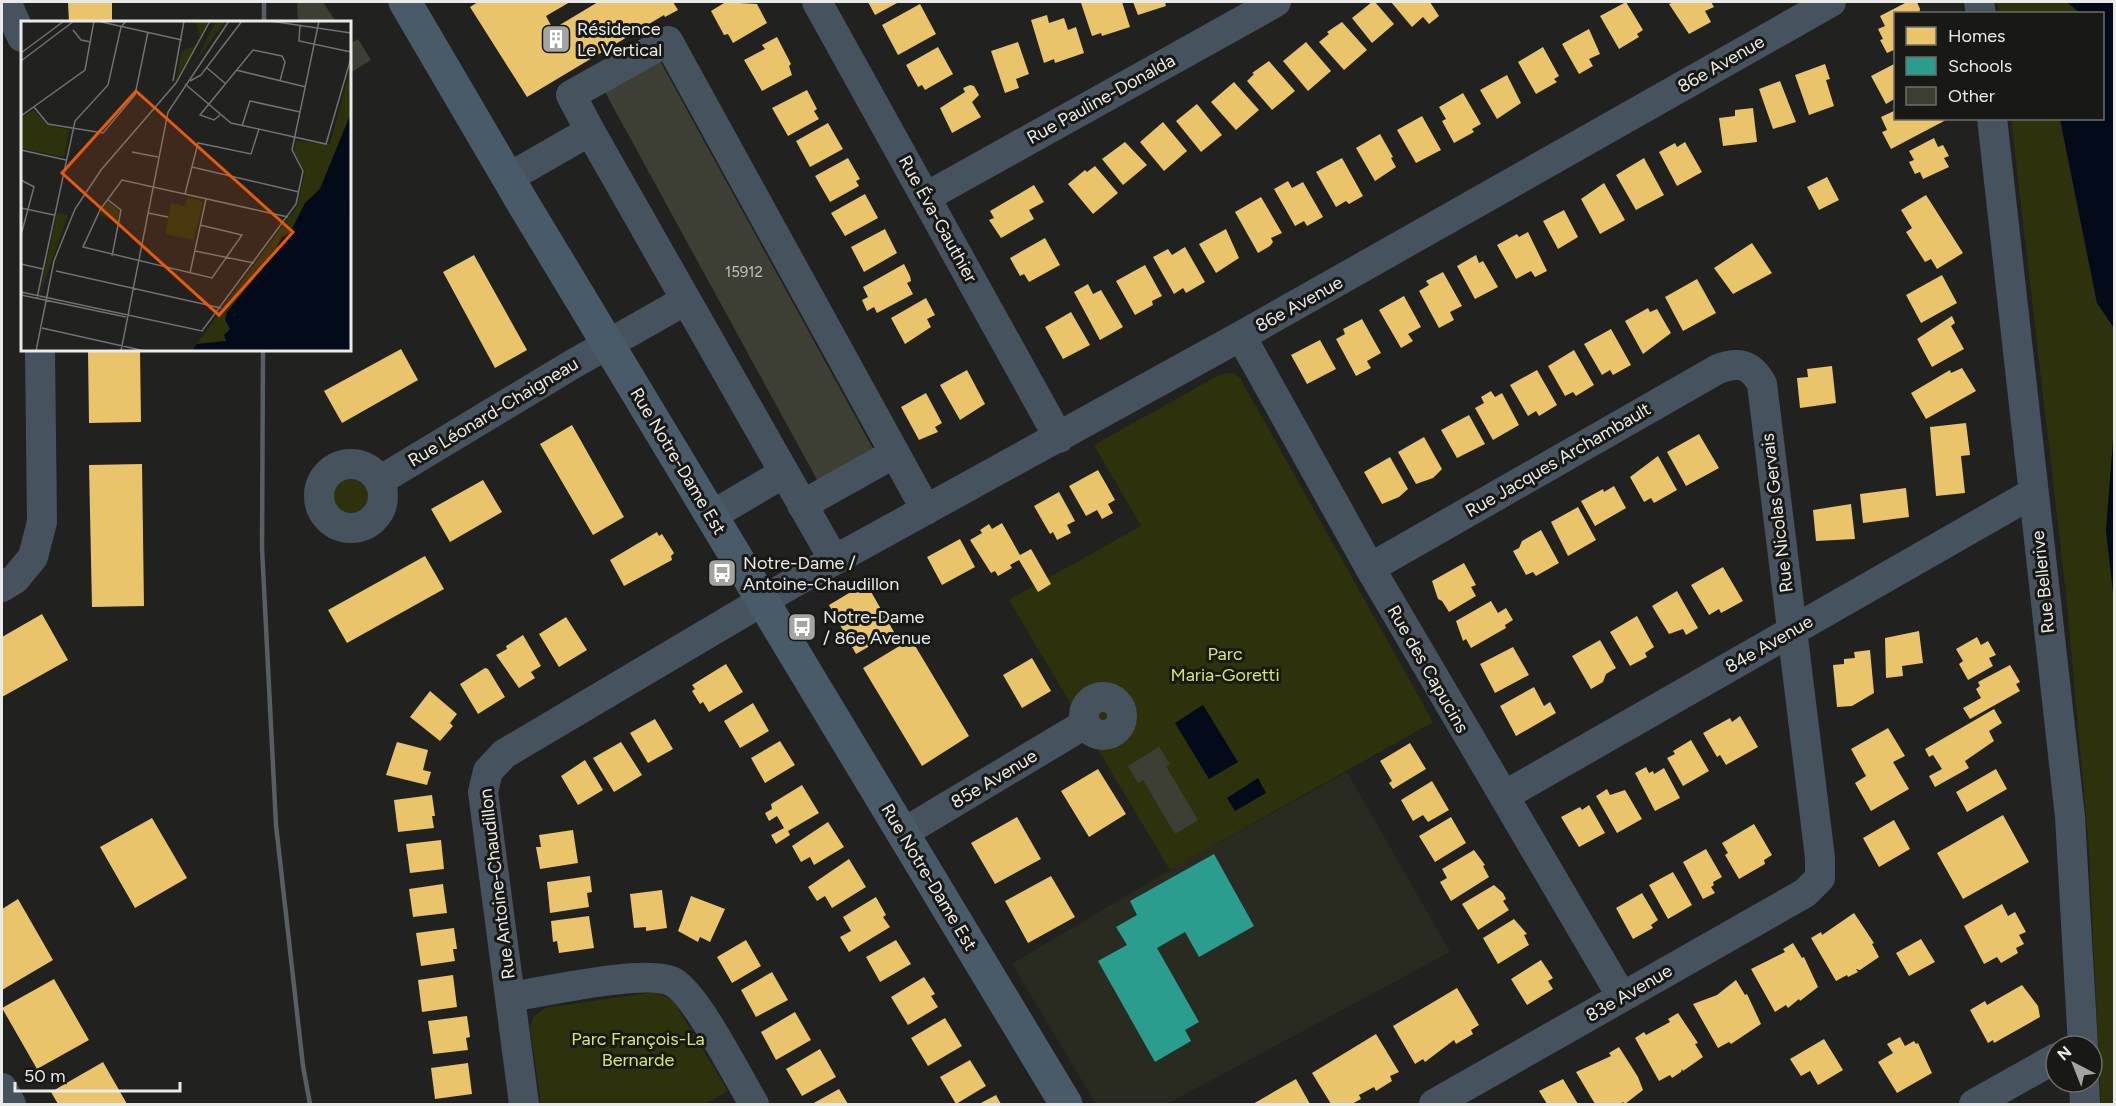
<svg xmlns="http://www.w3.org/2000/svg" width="2116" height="1106" viewBox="0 0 2116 1106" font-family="Figtree,sans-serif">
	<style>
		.built { fill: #292b21 }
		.green { fill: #2d320d }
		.water { fill: #030a1a }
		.homes { fill: #e9c46a }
		.schools { fill: #2a9d8f }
		.building { fill: #3d3f35 }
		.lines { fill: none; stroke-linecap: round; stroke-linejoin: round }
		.minor { stroke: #46525e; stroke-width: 30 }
		.major { stroke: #495a68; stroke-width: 33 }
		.rail { stroke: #585e62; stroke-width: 4.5 }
		.labels { text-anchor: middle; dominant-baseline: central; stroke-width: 6; stroke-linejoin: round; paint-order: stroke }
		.number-label { font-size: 15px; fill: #bfc0bb }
		.poi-label { font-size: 18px; fill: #eaebe8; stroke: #181915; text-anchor: start }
		.street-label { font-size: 18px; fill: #eaebe8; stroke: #181915 }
		.park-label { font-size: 18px; fill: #d6e869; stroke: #181915 }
		.inset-river { fill: none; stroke: #030a1a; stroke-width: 3 }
		.inset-road { fill: none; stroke: #71726f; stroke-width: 1.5 }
		.view { fill: #e8590c; fill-opacity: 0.15; stroke: #e8590c; stroke-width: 3 }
		.inset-edge { fill: none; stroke: #eaebe8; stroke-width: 3 }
	</style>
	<rect width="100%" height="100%" fill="#21221f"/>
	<path class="built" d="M1347,772L1450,952L1167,1104H1096L1012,964L1170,870Z"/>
	<path class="green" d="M1997,2H2067L2080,13H1999Z
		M2011,119H2060L2097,303L2114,328V428L2106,530L2114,601V1104H2101L2089,849L2066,593Z
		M1233,373L1240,378L1433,722L1170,870L1009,600L1141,526L1094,445L1221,374Z
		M330 496a21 21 0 1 1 42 0a21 21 0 1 1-42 0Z
		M654,992L671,999L677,1007L728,1091L705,1104H541L530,1028L533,1017L545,1008Z"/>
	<path class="water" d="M2067,2H2114V328L2097,303L2060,119L2102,118V14L2080,13Z
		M2114,428V601L2106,530Z
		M1203,705L1238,762L1209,779L1175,723Z
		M1258,778L1266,793L1235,811L1227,798Z"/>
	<path class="homes" d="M68,2H112V22H69Z
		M478,2H570L546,16L553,29L598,2H673L678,10L665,17L664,15L527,97L470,7Z
		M723,2L757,4L767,23L733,43L728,34L724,35L711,11L724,3Z
		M868,2H899L875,15Z
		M1084,2H1122L1130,27L1102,36L1101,33L1092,36L1081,3Z
		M1133,2H1165L1166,6L1138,15Z
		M1372,2H1375L1394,24L1372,43L1352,18Z
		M1391,2H1430L1439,16L1429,24L1423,17L1412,27Z
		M1626,2L1643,30L1637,34L1639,37L1619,49L1600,16Z
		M1674,2H1711L1714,7L1705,11L1711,22L1689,34L1669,4Z
		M1907,2H1917L1920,9L1919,14H1896V49L1887,53L1880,40L1883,39L1878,29L1885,26L1880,16Z
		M920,4L936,34L898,55L882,25Z
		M1047,15L1049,23L1064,18L1068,30L1076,27L1084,53L1055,63L1054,59L1044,63L1031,20Z
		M1342,22L1367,50L1344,70L1319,42L1329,34L1327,32Z
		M1589,29L1600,54L1589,59L1593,66L1579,74L1562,44Z
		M777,37L791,64L789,66L792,75L762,91L744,60L765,49L762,45Z
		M1018,42L1029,74L1016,79L1019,88L1005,93L991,51Z
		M1306,42L1331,71L1308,91L1283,61Z
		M938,47L953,74L925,90L922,85L918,87L906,65Z
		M1543,47L1559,76L1554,79L1557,82L1536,94L1518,62Z
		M1269,61L1295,91L1272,110L1247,81L1254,74L1252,73Z
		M1896,63V98L1886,104L1871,76Z
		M1825,64L1830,79L1826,80L1834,106L1809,115L1795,75Z
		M1507,75L1521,103L1497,119L1480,90Z
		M1780,81L1796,122L1773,129L1759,89Z
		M1234,82L1259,110L1236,130L1211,102Z
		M970,85L974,86L979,95L972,102L981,117L952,133L940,108L965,92L963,88Z
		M807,90L817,109L814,111L819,119L788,136L772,108Z
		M1463,93L1481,124L1472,129L1474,132L1454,143L1442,121L1446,119L1439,107Z
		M1197,104L1222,135L1201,152L1176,121Z
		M1753,108L1757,142L1723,146L1719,118L1735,116V110Z
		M1896,110V118L1946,120L1891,149L1882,132L1887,130L1881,117Z
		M1422,116L1441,150L1416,163L1397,130Z
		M1163,122L1187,151L1164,171L1140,142Z
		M828,123L843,149L810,167L796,141Z
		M1380,134L1393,157L1391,158L1396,167L1375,181L1356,148Z
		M1934,138L1938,147L1943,145L1949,156L1944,158L1949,167L1923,179L1920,172L1915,174L1909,162L1914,160L1909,151Z
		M1125,142L1147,165L1123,185L1102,159Z
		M1685,142L1702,172L1677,186L1659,152L1675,143L1677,147Z
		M848,158L860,179L856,181L859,186L830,202L815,176Z
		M1342,158L1363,196L1349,204L1346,201L1336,207L1316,172Z
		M1644,158L1664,195L1636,210L1616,175Z
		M1095,166L1118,193L1093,214L1068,184L1085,170L1087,172Z
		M1827,177L1839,200L1819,210L1807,187Z
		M1288,181L1292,188L1303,182L1323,217L1307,226L1304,221L1295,226L1274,189Z
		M1604,183L1625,220L1600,234L1581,199Z
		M1034,185L1044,202L1029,210L1034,219L1001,238L989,220L994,218L990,211Z
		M865,194L878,218L845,236L831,213Z
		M1926,195L1963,253L1937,269L1931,259L1925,262L1906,232L1912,228L1901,210Z
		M1261,197L1282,233L1271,238L1273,242L1270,246L1258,253L1235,212Z
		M1564,210L1578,237L1558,249L1543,221Z
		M885,229L897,253L864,272L851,247Z
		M1226,229L1239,258L1216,273L1199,244Z
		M1528,232L1547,271L1535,277L1531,271L1516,279L1497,245L1517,234L1519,237Z
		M1045,238L1060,265L1029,282L1024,274L1020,276L1010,258Z
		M1752,243L1772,273L1733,294L1714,268Z
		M1185,247L1205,282L1186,293L1183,288L1174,294L1153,257L1168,249L1172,255Z
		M474,255L527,350L495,368L443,272Z
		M1476,255L1479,263L1483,261L1498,287L1475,299L1457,266Z
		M904,264L910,276L911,281L907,283L913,294L877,313L874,307L867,311L862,300L868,297L863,287Z
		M1145,265L1162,296L1152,301L1153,305L1135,315L1116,281Z
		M1443,272L1462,306L1450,312L1454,320L1439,328L1419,291L1429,285L1426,281Z
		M1942,275L1957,303L1921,323L1906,295Z
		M1697,279L1716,313L1683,331L1665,297Z
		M1088,284L1093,294L1101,290L1123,327L1100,340L1074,292Z
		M1404,296L1421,327L1408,334L1413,341L1401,348L1379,310Z
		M926,298L935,315L927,319L931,327L905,344L891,318Z
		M1648,308L1650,312L1657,309L1671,333L1643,354L1625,321Z
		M1071,312L1090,345L1063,359L1045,327Z
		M1952,316L1955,323L1951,326L1964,349L1932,367L1917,339Z
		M1362,319L1381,353L1367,361L1371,368L1356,376L1336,339L1345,334L1343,329Z
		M1611,329L1631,365L1613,375L1610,370L1602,375L1584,344Z
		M1320,340L1336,369L1307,384L1291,355Z
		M401,349L418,380L342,423L324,391Z
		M88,350H140L141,422L89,423Z
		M1574,350L1594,385L1576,396L1573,392L1565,396L1548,366Z
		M1832,366L1836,403L1800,408L1797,378L1808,377L1807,369Z
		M1962,368L1976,391L1926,419L1911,393L1950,370L1951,373Z
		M967,370L985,404L960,420L940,385Z
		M1537,370L1557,405L1539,416L1536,411L1528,416L1510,385Z
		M1491,391L1495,397L1502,393L1519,425L1493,440L1475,408L1484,403L1481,397Z
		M926,393L942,423L935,427L938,432L919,440L901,407Z
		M1469,415L1485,444L1457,458L1441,430Z
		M1966,423L1970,455L1961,456L1965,493L1936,496L1930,427Z
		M572,425L624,517L593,535L540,444Z
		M1699,434L1719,468L1686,486L1667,452Z
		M1424,437L1442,469L1433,478L1416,484L1398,452Z
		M1658,456L1677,490L1654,503L1651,498L1644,502L1630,477Z
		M1390,457L1408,489L1399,497L1382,504L1364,472Z
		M142,464L144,606L92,607L89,465Z
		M1098,470L1115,500L1108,504L1113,513L1102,519L1097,510L1086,516L1069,486Z
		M483,480L502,512L450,542L431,509Z
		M1614,486L1626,508L1595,526L1581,501L1603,489L1604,492Z
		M1906,488L1909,517L1863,523L1860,494Z
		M1059,492L1075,521L1067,525L1071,533L1057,540L1053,532L1050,534L1034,506Z
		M1851,504L1855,539L1816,541L1813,510Z
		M1578,507L1596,540L1568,556L1551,522Z
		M1002,523L1020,555L1031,549L1051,584L1038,592L1019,560L1010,565L1012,568L998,576L995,571L991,573L970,540L982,533L980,530L989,524L992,529Z
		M1541,530L1559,563L1536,576L1533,572L1526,575L1513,551L1519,548L1522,541Z
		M657,532L659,536L662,534L674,553L671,556L672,560L624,586L610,560Z
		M960,539L975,567L942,585L927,557Z
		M425,556L444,589L347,643L328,610Z
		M1464,563L1476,585L1471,587L1476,596L1449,612L1442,601L1438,599L1432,581Z
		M1723,567L1743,601L1721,613L1719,609L1709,615L1691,585Z
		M866,583L894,632L856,654L829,605Z
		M1677,591L1698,628L1686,635L1683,629L1669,634L1652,606Z
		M1491,601L1498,613L1506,608L1513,620L1505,625L1506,628L1471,648L1466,639L1463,641L1456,621Z
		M42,614L68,660L2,697V637Z
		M1637,616L1654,647L1645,653L1647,657L1630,666L1610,632Z
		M566,617L587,650L559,667L539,634Z
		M1919,631L1923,663L1902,666L1903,676L1886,678L1885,638Z
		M523,635L541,666L531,672L535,678L519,688L496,655L507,649L506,646Z
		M1977,637L1981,645L1988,641L1996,655L1989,658L1993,666L1968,680L1959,664L1963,661L1956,649Z
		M911,639L969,736L922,766L863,668Z
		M1600,640L1616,668L1606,674L1603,682L1591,689L1572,656Z
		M1513,647L1529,675L1495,693L1480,664Z
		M1870,650L1874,693L1852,706L1837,707L1833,665L1844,664V659L1855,658L1854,652Z
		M1032,658L1051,691L1022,708L1003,675Z
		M726,664L743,692L709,712L703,702L700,704L692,691L695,689L692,685Z
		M2010,665L2020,682L2016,684L2020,691L1970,719L1963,708L1981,698L1976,689L1980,686L1978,682Z
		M485,668L488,669L505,697L478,714L460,684Z
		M1534,687L1544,706L1550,702L1556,713L1516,736L1500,706Z
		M430,691L457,714L450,723L453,726L440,741L410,717Z
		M753,703L769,731L740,748L724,721Z
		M1994,709L2002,723L1989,731L1994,741L1965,761L1969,768L1935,787L1929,776L1942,769L1933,755L1929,757L1925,749Z
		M1740,716L1758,747L1726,765L1720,755L1717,757L1703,733L1730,718L1732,722Z
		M655,719L673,749L648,763L630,733Z
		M1888,728L1905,756L1893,762L1909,789L1871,811L1855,783L1866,776L1851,749Z
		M1691,740L1709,771L1683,786L1667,758L1675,754L1673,751Z
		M780,741L795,765L765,783L751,758Z
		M397,742L428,750L423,770L431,772L427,785L386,775Z
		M621,742L642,775L614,792L593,758Z
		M1410,743L1426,769L1393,789L1389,783L1392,781L1380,761Z
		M585,760L603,790L578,805L561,776Z
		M1646,767L1649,773L1653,771L1654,774L1664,768L1680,798L1655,811L1635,773Z
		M1098,769L1126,814L1089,837L1061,791Z
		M1996,769L2007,789L1967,812L1956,792Z
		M1432,781L1449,810L1428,822L1423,815L1413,821L1401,800Z
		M802,785L819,813L788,831L790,835L776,844L771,835L784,828L777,816L769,821L765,813L772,809L771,804Z
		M1607,789L1610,795L1625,790L1642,819L1617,833L1596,796Z
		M432,795L435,816H432L434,828L398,832L394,800Z
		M1589,805L1605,833L1579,847L1561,817L1580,807L1582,810Z
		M2003,815L2029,862L1963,899L1937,853Z
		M1017,817L1041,859L995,884L971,843Z
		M1451,817L1466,843L1435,862L1419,836Z
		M152,818L187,878L135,908L100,847Z
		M1894,820L1910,849L1879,867L1863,838Z
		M828,822L844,847L814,865L810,857L801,862L792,846Z
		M1754,824L1772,855L1764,860L1765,864L1739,879L1725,855L1728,853L1722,843Z
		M573,830L578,863L540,869L536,847H541L539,835Z
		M441,840L444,869L410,873L406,844Z
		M1706,849L1722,877L1713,882L1714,885L1711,887L1715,893L1703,899L1683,862Z
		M1474,850L1485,865L1483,866L1489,877L1451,901L1440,882L1447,878L1442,869Z
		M849,859L866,887L832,908L825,896L817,901L808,887Z
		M1673,872L1692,905L1668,919L1649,885Z
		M590,876L592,892L587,893L589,907L550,913L547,882Z
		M1051,876L1075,917L1028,943L1005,901Z
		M443,884L447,913L413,917L409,889Z
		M1494,885L1503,893L1506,899L1503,901L1509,910L1478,930L1462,904Z
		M662,890L667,928L646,931V927L634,928L630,894Z
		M1642,893L1658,920L1651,925L1653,928L1633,939L1616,908Z
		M691,896L725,909L710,942L700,937L698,942L678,931Z
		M876,897L886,915L883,917L890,927L849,952L840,937L851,931L843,917Z
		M18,899L53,960L2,990V909Z
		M2002,904L2008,916L2015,912L2026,932L2019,935L2024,944L2016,948L2018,953L2001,963L1997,957L1984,964L1964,926Z
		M1854,913L1874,943L1872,944L1879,957L1860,970L1856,969L1858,972L1848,977L1847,975L1836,981L1811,938L1821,932L1822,935Z
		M589,916L594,948L559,953L557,941L553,942L551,921Z
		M1514,919L1527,934L1524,935L1529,945L1498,964L1483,938Z
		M454,928L457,949H453L455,961L421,966L416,933Z
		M1921,939L1935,962L1909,976L1896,953Z
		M746,940L761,966L732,983L717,957Z
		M896,940L911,964L880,982L866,957Z
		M1793,943L1802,958L1804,957L1818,987L1800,1001L1799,999L1788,1008L1786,1005L1775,1012L1751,969L1785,952L1783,949Z
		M1541,960L1553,978L1548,981L1553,989L1527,1005L1511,979Z
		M772,972L788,1000L756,1017L741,990Z
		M453,975L457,1007L422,1012L418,980Z
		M924,977L935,994L931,996L938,1007L908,1025L891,997Z
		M54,979L89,1040L37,1069L2,1008Z
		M1736,980L1745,995L1747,994L1761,1024L1731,1044L1729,1042L1718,1048L1693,1004L1717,995Z
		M2022,985L2038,1006L2040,1017L1994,1043L1993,1040L1988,1043L1970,1010L1985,1001L1987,1005Z
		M1457,988L1479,1025L1471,1030L1473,1034L1456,1044L1454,1040L1425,1062L1423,1059L1415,1064L1393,1026Z
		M795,1012L811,1040L776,1060L761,1032Z
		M1678,1013L1698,1043L1695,1044L1703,1057L1683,1071L1682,1069L1681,1072L1672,1078L1670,1075L1659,1081L1635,1038L1644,1032L1646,1035L1670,1022L1668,1019Z
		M467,1016L470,1037L466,1038L468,1050L433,1054L428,1021Z
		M945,1018L962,1046L928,1066L911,1038Z
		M1376,1034L1399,1072L1390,1076L1392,1081L1376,1091L1374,1087L1359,1095L1361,1099L1352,1104H1331L1312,1073Z
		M1900,1037L1905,1046L1914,1041L1916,1044L1918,1043L1932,1073L1897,1093L1878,1062L1893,1053L1887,1044Z
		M1824,1039L1843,1070L1818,1085L1810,1071L1801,1076L1790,1059Z
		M1619,1047L1638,1077L1643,1090L1625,1104L1623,1102L1621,1104H1595L1576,1072L1611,1056L1609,1053Z
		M820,1049L836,1077L802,1096L786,1069Z
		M970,1060L986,1086L956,1104L940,1077Z
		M103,1062L127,1104H58L51,1092Z
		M468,1063L472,1094L435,1099L431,1068Z
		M1296,1079L1310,1104H1253Z
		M1563,1079L1578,1104H1547L1539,1091Z
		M839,1089L848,1104H812Z
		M996,1095L1001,1104H979Z"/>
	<path class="schools" d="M1214,854L1254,926L1199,957L1185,932L1157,948L1199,1022L1185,1030L1191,1041L1155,1062L1098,961L1127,945L1116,927L1137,915L1130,901Z"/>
	<path class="building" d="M297,2H323L336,22H298Z
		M358,39L371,60L350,73V44Z
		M660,61L877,456L821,487L605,92Z
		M1159,747L1170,764L1166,766L1198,820L1175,834L1143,780L1138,783L1128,766Z"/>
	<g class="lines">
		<path class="minor" d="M6,2L22,37
			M817,2L1059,438
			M1979,2L1981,14
			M1992,118L2070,817L2083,1046
			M590,131L571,95L668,41L926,510
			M508,178L590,131L834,560
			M926,197L1276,2
			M1241,336L1370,568L1622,997
			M319 496a32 32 0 1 1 64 0a32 32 0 1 1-64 0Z
			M379,481L573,364L686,300
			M802,505L895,453
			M711,516L784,473
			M1370,568L1718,369C1739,361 1751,364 1762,384L1820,858V878L1805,893L1434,1104
			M2,587L15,579L33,557L42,522L40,350
			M1084 716a19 19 0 1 1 38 0a19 19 0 1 1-38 0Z
			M1504,796L2033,493
			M903,833L1085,724
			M510,997C543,992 647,968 673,982C697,995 738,1078 754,1104
			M2084,1082L2085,1104
			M2,1088L11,1104
			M524,1104L483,792L488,771L504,754L791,584L1241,336L1831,2
			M1974,1104L2056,1058"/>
		<path class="major" d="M405,2L521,200L1066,1104"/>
		<path class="rail" d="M264,22V2
			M263,350L262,548L276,825L303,1066L310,1104"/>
	</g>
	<defs>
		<g id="building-square" transform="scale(1.5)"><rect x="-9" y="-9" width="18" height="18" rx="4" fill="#a4a5a2" stroke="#181915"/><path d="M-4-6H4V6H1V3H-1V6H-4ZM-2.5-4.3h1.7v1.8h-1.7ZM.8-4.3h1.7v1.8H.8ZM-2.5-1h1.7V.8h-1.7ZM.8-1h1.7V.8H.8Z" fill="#fff"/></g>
		<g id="bus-square" transform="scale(1.5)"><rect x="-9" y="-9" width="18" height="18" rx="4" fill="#a4a5a2" stroke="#181915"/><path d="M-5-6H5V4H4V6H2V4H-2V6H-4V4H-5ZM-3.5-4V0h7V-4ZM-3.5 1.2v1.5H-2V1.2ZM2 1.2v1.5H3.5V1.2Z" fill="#fff"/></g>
	</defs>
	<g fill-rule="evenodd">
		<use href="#building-square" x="556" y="39"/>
		<use href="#bus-square" x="722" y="573"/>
		<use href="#bus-square" x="802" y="627"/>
	</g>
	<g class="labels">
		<g class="number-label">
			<text x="744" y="272">15912</text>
		</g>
		<g class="poi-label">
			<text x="577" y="29">Résidence<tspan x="577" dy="21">Le Vertical</tspan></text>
			<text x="743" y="563">Notre-Dame /<tspan x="743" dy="21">Antoine-Chaudillon</tspan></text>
			<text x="823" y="617">Notre-Dame<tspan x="823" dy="21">/ 86e Avenue</tspan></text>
		</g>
		<g class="street-label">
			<text transform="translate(1721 64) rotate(-30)">86e Avenue</text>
			<text transform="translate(1101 99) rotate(-29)">Rue Pauline-Donalda</text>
			<text transform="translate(938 219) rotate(61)">Rue Éva-Gauthier</text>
			<text transform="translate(1299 304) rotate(-29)">86e Avenue</text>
			<text transform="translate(493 412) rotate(-31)">Rue Léonard-Chaigneau</text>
			<text transform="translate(1558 460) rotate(-30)">Rue Jacques Archambault</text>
			<text transform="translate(678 461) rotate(59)">Rue Notre-Dame Est</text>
			<text transform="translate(1777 513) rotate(-97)">Rue Nicolas Gervais</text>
			<text transform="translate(2043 582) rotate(-96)">Rue Bellerive</text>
			<text transform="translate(1769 644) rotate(-30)">84e Avenue</text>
			<text transform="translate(1428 669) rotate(60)">Rue des Capucins</text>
			<text transform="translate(994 779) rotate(-31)">85e Avenue</text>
			<text transform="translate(929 877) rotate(59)">Rue Notre-Dame Est</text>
			<text transform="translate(497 884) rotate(-97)">Rue Antoine-Chaudillon</text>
			<text transform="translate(1629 993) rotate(-30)">83e Avenue</text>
		</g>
		<g class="park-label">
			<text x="1225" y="654">Parc<tspan x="1225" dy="21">Maria-Goretti</tspan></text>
			<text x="638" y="1039">Parc François-La<tspan x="638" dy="21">Bernarde</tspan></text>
		</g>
	</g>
	<g transform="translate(21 21)">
		<rect width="330" height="330" fill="#21221f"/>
		<path d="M174,0H188L155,59L161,30L175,24L179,13ZM195,0H204L159,62L178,34ZM330,45V92L299,168L284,182L269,212L206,291L209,309L205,320L176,323L276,185L284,151L273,131L275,120L309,123ZM13,89L26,104L48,109L43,136L0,127V97ZM167,176L182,181L173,219L144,213L150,182L164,185ZM87,181L98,189L96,200L78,194ZM36,192L47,194L19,272Z" fill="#2d320d"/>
		<path d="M330,92V330H171L176,323L205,320L203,314L209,308L204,299L206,291L250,237L261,216L269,212L284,182L299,168Z" fill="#030a1a"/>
		<path class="inset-river" d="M249,330L330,183"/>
		<path class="inset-road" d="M76,0L161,19M249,0L330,12M279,4L278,20L330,31M52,9L60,19L70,21M0,32L43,0M0,40L53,0M186,47L205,63M215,49L285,66M152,60L163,0M169,60L180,54L221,0M164,63L210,102L305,123L330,37M13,86L27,103L82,112L114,74L127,11M199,94L193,99L179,94L232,29L261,35L264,41L259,60M0,95L64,49L73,0M221,105L229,80L279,91M0,129L45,139M111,131L137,136M171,146L278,171M0,159L13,166L0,214M164,173L177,122L230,133L238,108M86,178L100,189L91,235M0,187L33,194M127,192L147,196M179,204L221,214L191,257L62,226L79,189L101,159L267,196M174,230L233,242M0,243L22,248M35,250L200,287M169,252L185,178M0,271L181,310L275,183L282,150L271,129L298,0M0,274L105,296M16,277L54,100L87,64L100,6L105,0M21,307L124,330M15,330L33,240L54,188L80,149L155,62L189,0M100,330L147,91L208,0"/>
		<path class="view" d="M115,70L272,211L198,294L41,152Z"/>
		<rect width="330" height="330" class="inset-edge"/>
	</g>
	<rect width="2116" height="1106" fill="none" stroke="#eaebe8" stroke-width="6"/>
	<rect x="1894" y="12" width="210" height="108" fill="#181915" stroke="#6c6d69" stroke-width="1.5"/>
	<rect x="1906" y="27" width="30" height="18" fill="#e9c46a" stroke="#6c6d69" stroke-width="1.5"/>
	<text x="1948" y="42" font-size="18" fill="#eaebe8">Homes</text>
	<rect x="1906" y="57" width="30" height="18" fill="#2a9d8f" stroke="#6c6d69" stroke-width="1.5"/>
	<text x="1948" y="72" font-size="18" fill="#eaebe8">Schools</text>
	<rect x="1906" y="87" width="30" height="18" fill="#3d3f35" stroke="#6c6d69" stroke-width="1.5"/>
	<text x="1948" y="102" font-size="18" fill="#eaebe8">Other</text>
	<g transform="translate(2074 1064) rotate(318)"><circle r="28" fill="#181915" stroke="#6c6d69" stroke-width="1.5"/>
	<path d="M0-4.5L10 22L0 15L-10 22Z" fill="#a4a5a2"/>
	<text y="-9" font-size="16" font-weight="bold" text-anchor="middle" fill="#eaebe8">N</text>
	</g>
	<path d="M15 1082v9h165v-9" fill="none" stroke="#eaebe8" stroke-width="3"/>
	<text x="24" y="1082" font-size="18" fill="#eaebe8" stroke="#181915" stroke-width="4.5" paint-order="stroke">50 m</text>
</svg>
